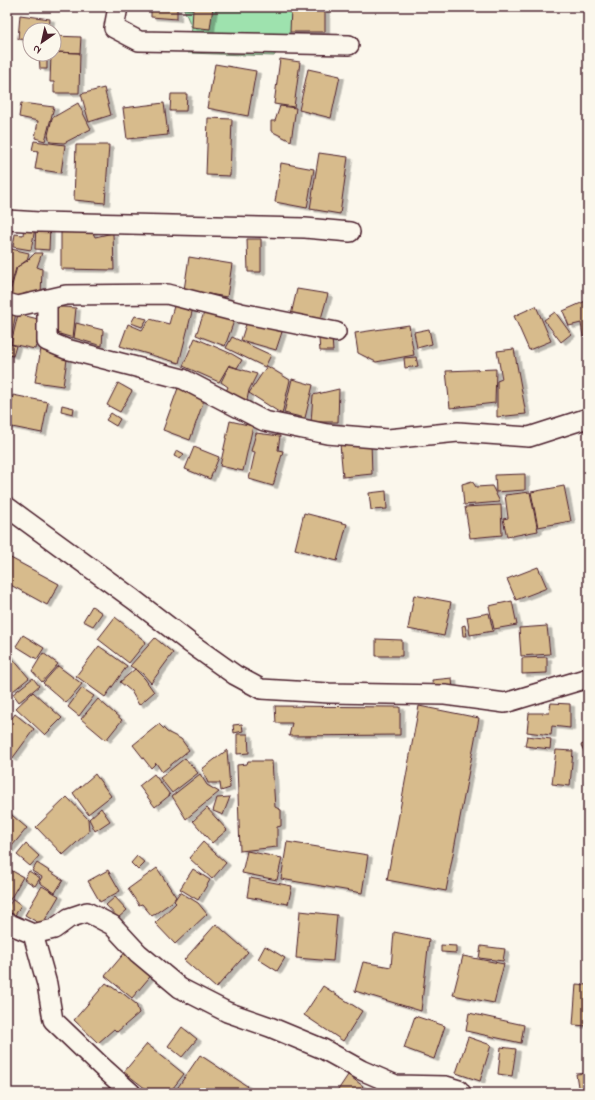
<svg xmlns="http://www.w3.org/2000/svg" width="595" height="1100" viewBox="0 0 595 1100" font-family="'Indie Flower',sans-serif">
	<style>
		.green { fill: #9ee2ae; stroke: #74806c }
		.building { fill: #d7bb8c; stroke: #4a1f2b; filter: url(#shadow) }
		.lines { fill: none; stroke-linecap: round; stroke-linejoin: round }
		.minor-casing { stroke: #4a1f2b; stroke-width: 22 }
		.minor { stroke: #fbf7ec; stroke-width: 19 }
	</style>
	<defs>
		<filter id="shadow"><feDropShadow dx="4.5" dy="2.5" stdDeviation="0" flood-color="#0004"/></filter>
	</defs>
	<rect width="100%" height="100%" fill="#fbf7ec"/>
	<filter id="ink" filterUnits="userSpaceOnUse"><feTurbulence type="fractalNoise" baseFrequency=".025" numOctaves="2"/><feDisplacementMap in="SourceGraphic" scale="8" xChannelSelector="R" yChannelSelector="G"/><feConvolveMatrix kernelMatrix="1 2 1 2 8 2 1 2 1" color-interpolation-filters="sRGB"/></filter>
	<g filter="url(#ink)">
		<path class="green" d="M183,7H307L274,56L188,53L192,28Z"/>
		<path class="building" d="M151,7H177V19L151,17Z
			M181,7H213L210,29L192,27L193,9L181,8Z
			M291,7H325V32H290Z
			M20,15L50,19L49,30H30V40L18,39Z
			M54,36L81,37L80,53L54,52Z
			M54,52L80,53L79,93H54V82H50L51,54H54Z
			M39,54H47V69H40Z
			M280,59L300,62L294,107L274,104Z
			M215,64L256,71L248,116L207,108Z
			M308,69L340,76L331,118L299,110Z
			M104,88L111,115L89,122L81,94Z
			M171,94H187L186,111H170Z
			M21,103L54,107L45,141L35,138L38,121L19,117Z
			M78,103L91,129L64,143L50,142L48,135L52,118Z
			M164,103L168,135L127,139L123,108Z
			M280,106L296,108L291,141L271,131V121H275Z
			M208,118L232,119L230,176L206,175Z
			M34,141L65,145L61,173L35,169L38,151L32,150Z
			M76,145H109L105,203L74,200Z
			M319,153L348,157L340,214L310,209Z
			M281,163L314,169L307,208L275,202Z
			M36,224L50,225L49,250L35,249Z
			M24,226L35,228L31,250L13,247L15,234L23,235Z
			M90,227L95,237L113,233L114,270L61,269V231Z
			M247,239H261V272H248Z
			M7,248L29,253L27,260L16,268L10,289L7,288Z
			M35,253H42L37,267L42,269L41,295L26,293L11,300V289L17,267L27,261Z
			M189,257L232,264L227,297L184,290Z
			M297,289L328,294L320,322L291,315Z
			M588,300V334L583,337L581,323L569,326L563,311Z
			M50,306L76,308L73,338L50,331Z
			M174,306L193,308L179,363L120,346L128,324L142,330L150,319L169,324Z
			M536,306L551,341L529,350L514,316Z
			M7,309L16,312L10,344L16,346L13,356L7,354Z
			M205,310L234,321L225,346L196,335Z
			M555,312L571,334L561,342L544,320Z
			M18,314L42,320L35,349L11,344Z
			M135,316L147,319L142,327L131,323Z
			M247,321L282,332L276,350L241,340Z
			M76,323L103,330L102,346L74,338Z
			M409,325L414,355L376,362L358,353L355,333Z
			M429,329L432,344L417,348L414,332Z
			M232,337L271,355L265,367L226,348Z
			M195,338L232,354L242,360L237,368L229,365L219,382L183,366Z
			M332,338L333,351H320L319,339Z
			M41,349L68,353L63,386L35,382Z
			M514,349L526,414L497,417V381L502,379L497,351Z
			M416,357L418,366L405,368L404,358Z
			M229,366L257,374L249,390L247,400L225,393L228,387L221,382Z
			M267,366L290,380L282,414L249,393Z
			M496,369L495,403L450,408L446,371Z
			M292,379L313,385L305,418L284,413Z
			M118,383L132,391L120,412L107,405Z
			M178,388L205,397L190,440L163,430Z
			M339,389L338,422H311L313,395Z
			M13,395L48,402L42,433L7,426Z
			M62,405L74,408L73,414L61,411Z
			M111,413L120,419L116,426L106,420Z
			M230,421L253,426L243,471L220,466Z
			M256,433L280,436L278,450L283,451L273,486L249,479L255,452L251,451Z
			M371,442L372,474L343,477L340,444Z
			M194,447L219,457L210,479L185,469Z
			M177,450L184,454L180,459L174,456Z
			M525,474V490L496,492L495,475Z
			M472,481L476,487L492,486L500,502L464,505L462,484Z
			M564,486L571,521L538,527L531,492Z
			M386,491L387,509L371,510L369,493Z
			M530,492L538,531L507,537L503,519L508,518L505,495Z
			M501,505L502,535L470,538L465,507Z
			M304,513L347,524L337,561L295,549Z
			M7,556L59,584L47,605L7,583Z
			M538,567L547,588L516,600L507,579Z
			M414,595L451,602L444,636L408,629Z
			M512,601L517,625L494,629L489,606Z
			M92,606L102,613L93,626L83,621Z
			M489,613L493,631L470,635L467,617Z
			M115,617L146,642L129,663L98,639Z
			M465,625L467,636H463L462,626Z
			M547,626L550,654L521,656L519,628Z
			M23,635L44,648L37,659L16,646Z
			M155,638L173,653L151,683L142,673L130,666Z
			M376,639L402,640V656H376Z
			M99,646L127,666L105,697L76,676Z
			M7,652L29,678L13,691L8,684L7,685Z
			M43,653L58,664L42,682L32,671Z
			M547,657V673L522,674V658Z
			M58,666L82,684L66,703L43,683Z
			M135,669L145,679L154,692L139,705L131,691L120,682Z
			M33,678L39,686L19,702L13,694Z
			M452,678L453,690L433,692L432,680Z
			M82,688L94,696L79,716L68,707Z
			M33,692L62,718L45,735L16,708Z
			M98,699L122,720L106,740L81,719Z
			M551,703L570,704V728L552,726L551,735L527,732L529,713H549Z
			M275,706L400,707V735L289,736L292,723H276Z
			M419,706L479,718L446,891L387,880Z
			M15,714L34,729L12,759L7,755V725Z
			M159,724L167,732L181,739L189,750L162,772L156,763L151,768L133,745Z
			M242,724L243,731L234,733L233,725Z
			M237,734H248L249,753L237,754Z
			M527,736L551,739L550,749L525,746Z
			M588,742V760L581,745Z
			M227,750L230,788L221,791L220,783H208L202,769Z
			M556,750L573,751L570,786L552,784Z
			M185,758L198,773L172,793L160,778Z
			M248,761H272L275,807L281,810V826L277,827V847L240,851L237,765L247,764Z
			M95,774L111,796L88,814L73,793Z
			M154,774L170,795L155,807L139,786Z
			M200,774L207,785L219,792L186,819L172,796Z
			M67,797L88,819L89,831L63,855L36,827Z
			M230,797L223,815L213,811L217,798Z
			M101,808L110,821L95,831L89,819Z
			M207,808L227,830L212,843L193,821Z
			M7,811L27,828L7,852Z
			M203,842L226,863L212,879L189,858Z
			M287,842L368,855L362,893L281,879Z
			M26,844L39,856L30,866L17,855Z
			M247,851L282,858L277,880L242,873Z
			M137,856L145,863L138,870L131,863Z
			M37,863L63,880L55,893L39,882L42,877L32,871Z
			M7,868L23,877L7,905Z
			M157,868L176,897L172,902L152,916L142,904L139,905L128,889Z
			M193,869L210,880L198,900L180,889Z
			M108,870L120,891L100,902L88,881Z
			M29,871L40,878L35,886L24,879Z
			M250,878L292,886L288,904L247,897Z
			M42,886L59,896L42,925L25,915Z
			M180,892L198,903L207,914L175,944L155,923L176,903L174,901Z
			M115,897L127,910L118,918L106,905Z
			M13,899L21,905L14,917L7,913V908Z
			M300,911L337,915L333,961L296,958Z
			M216,924L248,952L216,988L184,960Z
			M394,932L429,939L421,1011L355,991L363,962L391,967Z
			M441,945L456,946V953L441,952Z
			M265,946L285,958L277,971L258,959Z
			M481,946L505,949L503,961L479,958Z
			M127,950L154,972L132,998L105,976Z
			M463,956L504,964L494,1003L453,995Z
			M106,983L119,992L120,991L136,1004L139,1013L117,1032L114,1029L98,1043L74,1020Z
			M576,984L588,985V1026L573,1025Z
			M323,986L362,1011L343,1041L304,1015Z
			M469,1013L524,1025L521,1043L466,1031Z
			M415,1016L445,1026L434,1059L404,1048Z
			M182,1027L197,1039L182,1057L168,1046Z
			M468,1037L491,1045L480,1081L456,1073Z
			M147,1044L184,1074L169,1093H151L124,1072Z
			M501,1047L516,1049L512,1076L498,1074Z
			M200,1055L247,1086L242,1093H181L176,1090Z
			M588,1073V1093H579L576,1074Z
			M348,1075L363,1086L358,1093H336Z"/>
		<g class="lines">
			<g class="minor-casing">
				<path id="minor" d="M118,7L114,28L139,41L349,45
					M7,220L39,222L305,228L350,232
					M47,299V341L66,349L183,379L264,421L327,434L388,439L458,432L529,437L588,418
					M7,303L18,306L66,295L167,294L241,313L336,332
					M7,507L133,599L190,643L235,675L261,689L329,693L445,695L505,703L588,678
					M7,923L33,934L54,929L69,918L87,912L112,925L138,953L180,988L227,1012L270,1027L323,1049L361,1070L396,1085L446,1086L459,1090L461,1093
					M33,934L47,984L53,1020L101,1066L131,1093"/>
			</g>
			<use href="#minor" class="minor"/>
		</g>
	</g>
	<rect width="595" height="1100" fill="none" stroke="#fbf7ec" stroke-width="24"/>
	<rect x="12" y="12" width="571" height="1076" fill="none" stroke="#4a1f2b" stroke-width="1.5" filter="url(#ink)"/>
	<g transform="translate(42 42) rotate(214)"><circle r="19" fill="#fbf7ec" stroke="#b4a19f"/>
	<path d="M0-3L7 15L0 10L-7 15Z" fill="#4a1f2b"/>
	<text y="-6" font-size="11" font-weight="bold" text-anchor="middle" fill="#4a1f2b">N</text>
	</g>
</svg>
